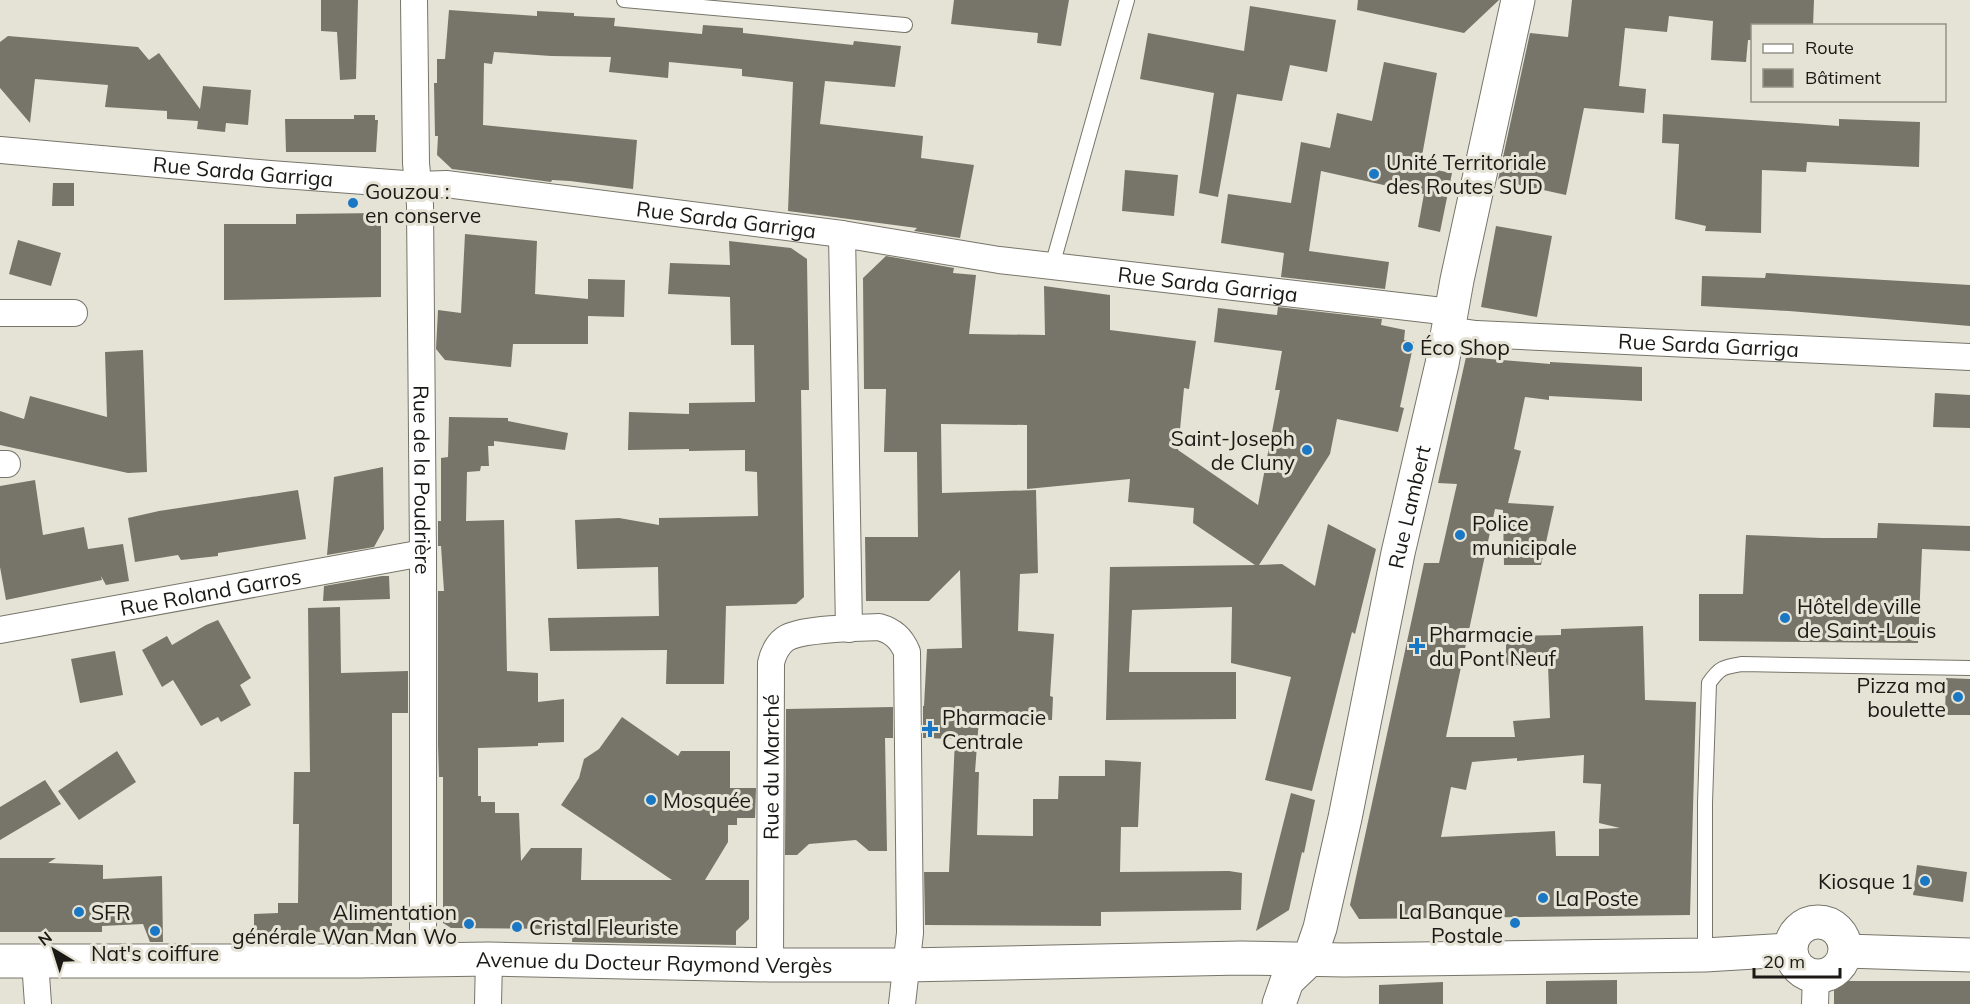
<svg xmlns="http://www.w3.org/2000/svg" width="1970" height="1004" viewBox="0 0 1970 1004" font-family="Mulish,sans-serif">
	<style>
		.building { fill: #777569; fill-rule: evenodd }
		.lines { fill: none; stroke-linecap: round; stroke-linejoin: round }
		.lane-casing { stroke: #777569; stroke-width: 16 }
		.street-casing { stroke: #777569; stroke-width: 28 }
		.secondary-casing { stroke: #777569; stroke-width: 35 }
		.lane { stroke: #fff; stroke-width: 14 }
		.street { stroke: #fff; stroke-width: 26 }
		.secondary { stroke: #fff; stroke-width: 33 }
		.poi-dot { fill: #1a77c4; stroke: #e5e3d5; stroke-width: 2 }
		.labels { text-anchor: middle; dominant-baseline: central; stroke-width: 6; stroke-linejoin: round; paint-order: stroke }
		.poi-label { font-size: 21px; fill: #1a1915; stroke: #e5e3d5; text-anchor: start }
		.street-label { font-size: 21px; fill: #1a1915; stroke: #e5e3d5 }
	</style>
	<rect width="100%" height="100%" fill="#e5e3d5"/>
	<path class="building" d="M321,0H358L356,79L340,80L337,32L321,31Z
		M954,0H1069L1061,46L1037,43L1038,33L951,24Z
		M1358,0H1499L1464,33L1357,10Z
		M1572,0H1814L1813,26L1752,24V40H1748L1746,62L1711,60L1713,21L1669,16L1667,32L1625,28L1619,86L1646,89L1644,113L1584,108L1566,195L1498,180L1530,33L1568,37Z
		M1250,6L1336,20L1327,72L1290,65L1282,101L1237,94L1218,197L1199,193L1214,93L1140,79L1148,33L1244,51Z
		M449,10L537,16V11L574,13V16L615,18L614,26L702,34L703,25L743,28V33L853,45L854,41L901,46L895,87L825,81L820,124L923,136L921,158L974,165L960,238L914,231L917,228L788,211L793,82L742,76V69L669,62L668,78L609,72L611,57L551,56L494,52L492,64L484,63L483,125L637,140L633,189L570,181L552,180L551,182L452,169L437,155L438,136H435L434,83H437V59H445Z
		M8,36L138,47L149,60L159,53L200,109L203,86L251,90L248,125L226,123L225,132L197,129L198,121L167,119V111L105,107L108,85L35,79L30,123L0,88V42Z
		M1384,62L1437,73L1420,167L1452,173L1440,232L1418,227L1424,194L1321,171L1309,251L1389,262L1385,289L1281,277L1284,253L1221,243L1228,194L1291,203L1301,142L1330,148L1337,113L1372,121Z
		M1663,114L1839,126V119L1920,122L1919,167L1807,162L1806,172L1762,170L1761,233L1705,231L1706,226L1675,219L1679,144L1662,143Z
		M354,115H375V120H378L376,152H286L285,119H354Z
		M1125,170L1178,175L1174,216L1122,211Z
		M53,183H74V206H52Z
		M381,213V297L224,300V224H296V214Z
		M1496,226L1552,236L1537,317L1481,307Z
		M465,234L537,241L535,294L588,299V279L625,280L624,317L588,316V344H513L511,367L445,360L436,349L438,310L461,313Z
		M18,240L61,253L51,286L9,274Z
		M729,241L791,248L807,259L809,390H801L804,597L796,604L726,606L724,684H666L667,650L550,651L548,618L659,616L658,567L577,569L575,520L619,518L659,525V518L758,516L757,472L745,471V450L689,451V449L628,450L629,412L689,414V403L755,402L754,345H731L730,297L668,294L670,263L730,265Z
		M886,256L954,268L953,273L976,275L969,334L1045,335L1044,286L1110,295V330L1196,341L1189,389L1184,388L1178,450L1258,505L1280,390H1275L1282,351L1214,342L1218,308L1277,315L1278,307L1382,319L1381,325L1405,330L1404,340L1414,342L1400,407L1404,408L1398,432L1337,419L1330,454L1259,565L1282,564L1315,586L1328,524L1376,549L1355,634L1352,632L1312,791L1265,780L1291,677L1231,663L1232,607L1132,610L1129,672H1236V719L1106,720L1110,567L1255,565L1193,523L1194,508L1128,502L1130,479L1027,489V425L941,424L942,493L1036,490L1038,573L1020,574L1018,631L1054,634L1050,696L1053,697L1052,720L979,719L975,772H979L977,835L1033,836V799H1058L1059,776H1105V760L1141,762L1138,827H1121L1120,872L1229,871L1242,873L1241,910L1101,912V926L925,925L924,872H949L955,739L923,738V706H924L927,649L962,648L960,570L929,601H866L865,537H918L917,452H884L886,389H864L863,278Z
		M1766,273L1970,285V326L1789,311L1701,306L1702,276L1765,278Z
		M143,350L147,472L128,473L0,445V411L24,419L30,396L107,417L105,352Z
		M1466,357L1550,364V362L1642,367V401L1549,396V400L1525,397L1514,449L1521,451L1508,503L1554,506L1541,565H1504L1503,510L1495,509L1446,737H1515L1513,721L1550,718L1548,664L1506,665V636L1561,635V629L1643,626L1645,700L1696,702L1690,915L1359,919L1350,905L1424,563H1439L1457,484L1438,483ZM1584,755L1583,783L1601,784L1599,823L1620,828L1599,829V856H1556L1555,831L1441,837L1451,787L1466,790L1472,762L1517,758V761Z
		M1935,393L1970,395V428L1933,427Z
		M449,417L508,418V421L568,433L565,450L494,441V446H488L489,466H481L480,471L467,472L466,521L504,520L507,671L538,673V702L564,699V742L538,743V746L478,748V796H481V802H495V813H519L521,861L531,848H582L581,880H672L561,805L579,778L584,759L599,749L622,717L678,756L681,751H730V788H756L755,818H737V825H728V842L705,880H749V919L736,931V945L572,942L573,929L451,928L443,923V777H439L438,745V591H444L441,546H438V521H441V458L448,457Z
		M383,467L384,529L374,547L327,555L334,477Z
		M35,480L43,535L84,527L88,549L123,544L129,581L106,585L101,576L102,580L6,600L0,567V486Z
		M298,490L306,539L218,553V556L181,560L178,555L135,562L128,518L159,511Z
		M1878,523L1970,526V551L1922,549L1918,643L1699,641V594H1743L1746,535L1822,538H1877Z
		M382,576H389L390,599L323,601L324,586Z
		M340,607L341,673L408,671V713H392V931L312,932V942H254V914L278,913V903H298L299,824H293L294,772H310L308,608Z
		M218,620L251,678L240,685L251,705L221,722L218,717L201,726L173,680L162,687L142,650L167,636L172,645L206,625Z
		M115,651L123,695L80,703L71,659Z
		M1946,678L1970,679V715H1945Z
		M893,707V738H885L887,851H869L856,840L809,844L797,855H785L786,709Z
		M117,751L136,782L79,820L58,791Z
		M45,780L61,804L0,840V807Z
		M1291,793L1315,800L1304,853L1302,852L1289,910L1256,931Z
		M0,858H56L48,863L103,865V879L162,876L163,942H150L143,924L102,926V932H0Z
		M1917,865L1967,872L1963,902L1913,895Z
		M1617,980V1004H1546V981Z
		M1834,981H1970V1004H1834Z
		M1443,982V1004H1379V985Z"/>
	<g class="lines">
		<g class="lane-casing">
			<path id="lane" d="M624,0L905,25
				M1052,266L1127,0
				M1705,955V803L1709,683C1720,667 1724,667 1742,664L1970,668"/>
		</g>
		<g class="street-casing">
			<g id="street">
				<path id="s1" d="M414,0L416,163L420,205L423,553V961"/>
				<path id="s2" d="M0,150L270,174L418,185L446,184L842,234L999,260L1451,312"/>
				<path d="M842,234L849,629"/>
				<path d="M0,313H74"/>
				<path id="s3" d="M1448,330L1476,334L1970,357"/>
				<path d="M0,464H7"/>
				<path id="s4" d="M0,630L423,553"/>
				<path d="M35,961L38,1004"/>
				<path id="s5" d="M770,965L771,663C773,654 777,645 785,639C801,628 858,628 879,627C893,631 901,638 907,652L910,933L902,1004"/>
				<path d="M488,1004L489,959"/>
				<path d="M1815,1004L1816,976"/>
			</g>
		</g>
		<g class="secondary-casing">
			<g id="secondary">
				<circle cx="1818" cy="949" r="27"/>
				<path d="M1846,951L1970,955"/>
				<path id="s6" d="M0,961H359L489,959L770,965H906L1241,958L1344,960L1705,955L1790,950"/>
				<path id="s7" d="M1279,1004L1287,981L1309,960L1320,928L1345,818L1398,553L1442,364L1457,280L1518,0"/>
			</g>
		</g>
		<use href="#lane" class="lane"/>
		<use href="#street" class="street"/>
		<use href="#secondary" class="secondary"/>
	</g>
	<g class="poi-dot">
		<circle cx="1374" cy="174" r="6"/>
		<circle cx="353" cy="203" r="6"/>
		<circle cx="1408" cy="347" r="6"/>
		<circle cx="1307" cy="450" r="6"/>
		<circle cx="1460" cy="535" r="6"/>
		<circle cx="1785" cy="618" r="6"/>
		<path d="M1414 637h6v6h6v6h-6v6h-6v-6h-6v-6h6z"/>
		<circle cx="1958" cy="697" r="6"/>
		<path d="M927 720h6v6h6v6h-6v6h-6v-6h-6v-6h6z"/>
		<circle cx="651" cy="800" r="6"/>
		<circle cx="1925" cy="881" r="6"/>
		<circle cx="1543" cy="898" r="6"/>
		<circle cx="79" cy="912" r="6"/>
		<circle cx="1515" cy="923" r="6"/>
		<circle cx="469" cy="924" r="6"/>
		<circle cx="517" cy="927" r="6"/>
		<circle cx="155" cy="931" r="6"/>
	</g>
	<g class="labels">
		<g class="poi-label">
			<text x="1386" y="162">Unité Territoriale<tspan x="1386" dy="24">des Routes SUD</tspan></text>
			<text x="365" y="191">Gouzou :<tspan x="365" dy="24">en conserve</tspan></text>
			<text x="1420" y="347">Éco Shop</text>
			<text x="1295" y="438" text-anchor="end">Saint-Joseph<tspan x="1295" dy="24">de Cluny</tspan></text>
			<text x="1472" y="523">Police<tspan x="1472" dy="24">municipale</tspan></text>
			<text x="1797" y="606">Hôtel de ville<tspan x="1797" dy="24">de Saint-Louis</tspan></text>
			<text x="1429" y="634">Pharmacie<tspan x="1429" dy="24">du Pont Neuf</tspan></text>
			<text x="1946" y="685" text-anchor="end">Pizza ma<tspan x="1946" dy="24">boulette</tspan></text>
			<text x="942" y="717">Pharmacie<tspan x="942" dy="24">Centrale</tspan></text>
			<text x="663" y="800">Mosquée</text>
			<text x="1913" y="881" text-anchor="end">Kiosque 1</text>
			<text x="1555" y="898">La Poste</text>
			<text x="1503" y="911" text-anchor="end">La Banque<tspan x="1503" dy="24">Postale</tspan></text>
			<text x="91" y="912">SFR</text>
			<text x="457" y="912" text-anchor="end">Alimentation<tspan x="457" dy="24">générale Wan Man Wo</tspan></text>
			<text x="529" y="927">Cristal Fleuriste</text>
			<text x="155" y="953" text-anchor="middle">Nat's coiffure</text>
		</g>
		<g class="street-label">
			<text stroke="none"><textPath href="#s2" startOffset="244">Rue Sarda Garriga</textPath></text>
			<text stroke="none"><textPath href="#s2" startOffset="730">Rue Sarda Garriga</textPath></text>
			<text stroke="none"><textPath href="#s2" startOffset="1216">Rue Sarda Garriga</textPath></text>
			<text stroke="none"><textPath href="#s3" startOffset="261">Rue Sarda Garriga</textPath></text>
			<text stroke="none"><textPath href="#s1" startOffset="480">Rue de la Poudrière</textPath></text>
			<text stroke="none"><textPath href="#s7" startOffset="519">Rue Lambert</textPath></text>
			<text stroke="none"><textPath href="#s4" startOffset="214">Rue Roland Garros</textPath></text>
			<text stroke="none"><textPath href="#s5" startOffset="198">Rue du Marché</textPath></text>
			<text stroke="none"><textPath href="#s6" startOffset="654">Avenue du Docteur Raymond Vergès</textPath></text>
		</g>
	</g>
	<rect x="1751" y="24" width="195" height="78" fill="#e5e3d5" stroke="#949288" stroke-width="1.5"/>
	<rect x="1763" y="44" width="30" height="9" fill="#ffffff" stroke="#949288" stroke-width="1.5"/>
	<text x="1805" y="54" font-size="18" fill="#1a1915">Route</text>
	<rect x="1763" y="69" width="30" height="18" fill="#777569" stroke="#949288" stroke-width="1.5"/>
	<text x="1805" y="84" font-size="18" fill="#1a1915">Bâtiment</text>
	<g transform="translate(54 950) rotate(322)" stroke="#e5e3d5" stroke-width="4.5" paint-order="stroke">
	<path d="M0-4.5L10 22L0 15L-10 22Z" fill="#1a1915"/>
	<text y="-9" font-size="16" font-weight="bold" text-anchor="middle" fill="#1a1915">N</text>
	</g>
	<path d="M1754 968v9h86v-9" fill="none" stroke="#1a1915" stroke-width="3"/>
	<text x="1763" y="968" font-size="18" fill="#1a1915" stroke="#e5e3d5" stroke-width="4.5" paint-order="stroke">20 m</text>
</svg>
